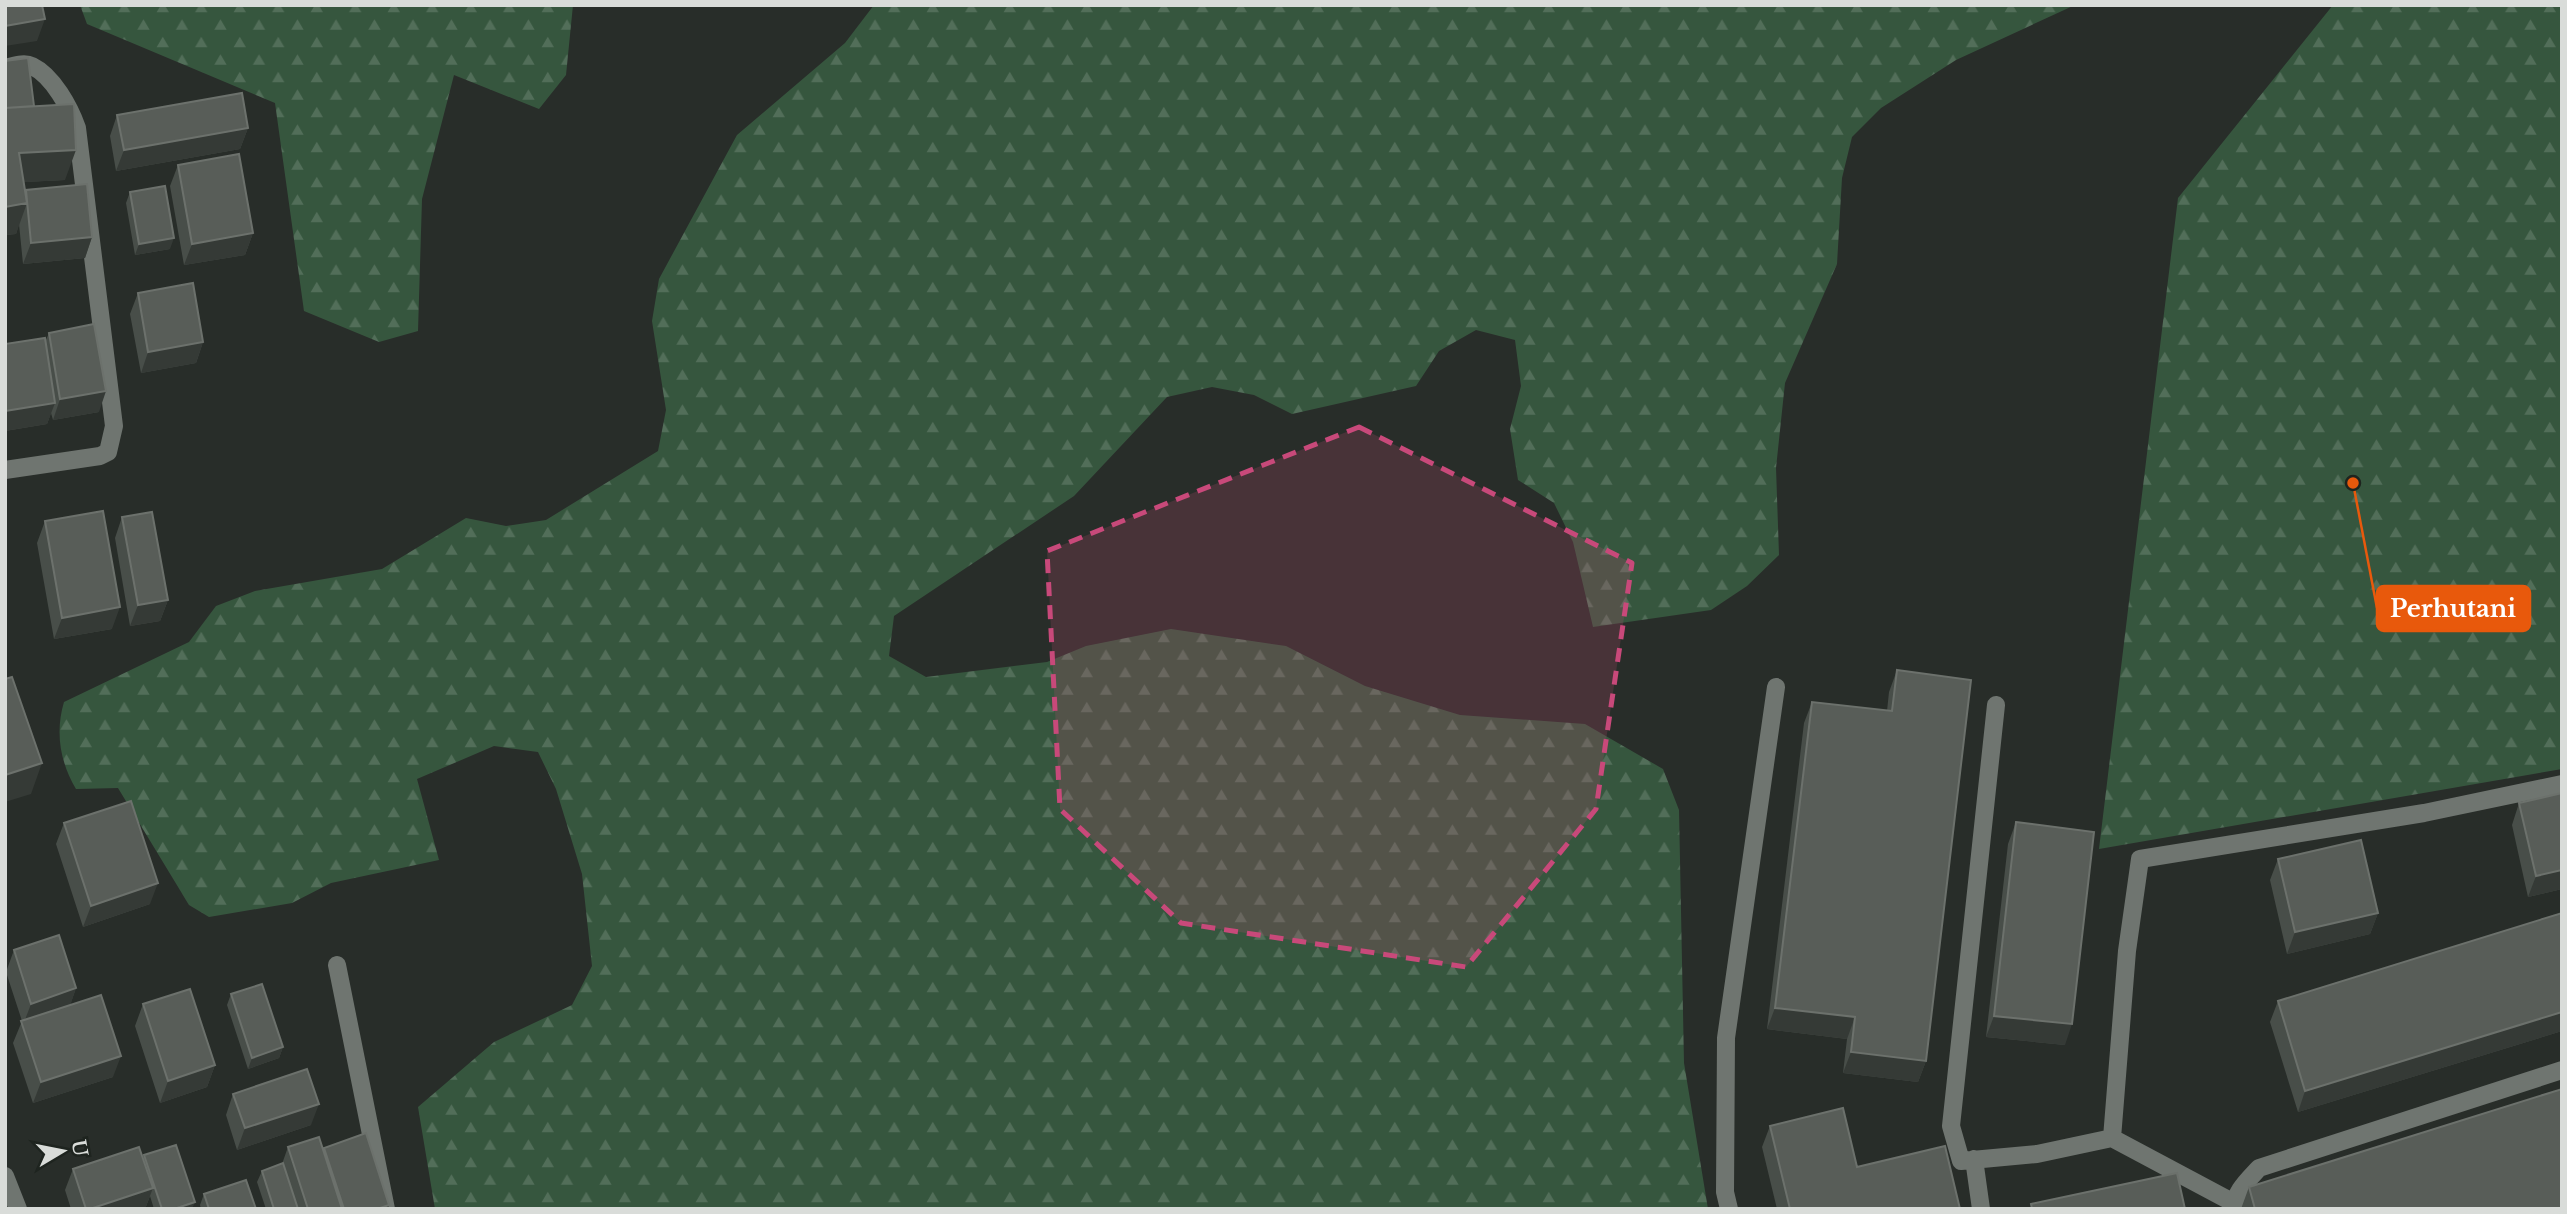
<svg xmlns="http://www.w3.org/2000/svg" width="2567" height="1214" viewBox="0 0 2567 1214" font-family="'Libre Baskerville',serif">
	<style>
		.forest { fill: url(#forest-firs) }
		.lines { fill: none; stroke-linecap: round; stroke-linejoin: round }
		.minor { stroke: #6f7570; stroke-width: 18 }
		.wall { fill: #484e49 }
		.shaded-wall { fill: #353a36 }
		.building { fill: #585d58; stroke: #6c716c; stroke-width: 2 }
		.marked { fill: #c8497a; fill-opacity: 0.2; stroke: #c8497a; stroke-width: 5; stroke-dasharray: 14 9; stroke-linejoin: round }
		.leader { fill: none; stroke: #e8590c; stroke-width: 2.5 }
		.callout-dot { fill: #e8590c; stroke: #1e241f; stroke-width: 2.5 }
		.callout { fill: #e8590c; stroke: #e8590c; stroke-width: 2.5 }
		.callout-label { font-size: 24px; text-anchor: middle; font-weight: bold; fill: #fff }
	</style>
	<defs>
		<pattern id="forest-firs" width="22" height="20" patternUnits="userSpaceOnUse" patternTransform="scale(1.75)"><rect width="22" height="20" fill="#36563e"/><path d="M5 1l3.5 6h-7zM16 11l3.5 6h-7z" fill="#526e59"/></pattern>
	</defs>
	<rect width="100%" height="100%" fill="#282d29"/>
	<path class="forest" d="M80,5H573L566,75L539,109L454,75L422,199L418,331L379,342L304,311L275,103L87,24Z
		M874,5H2075L1956,60L1881,108L1852,137L1842,178L1837,264L1785,383L1776,468L1779,555L1747,586L1711,610L1593,627L1573,542L1554,503L1518,480L1510,429L1521,386L1515,340L1476,330L1439,351L1416,386L1292,414L1254,395L1212,387L1167,397L1074,496L894,616L889,656L926,677L1047,662L1086,646L1171,629L1286,646L1365,686L1460,715L1585,724L1663,769L1679,810L1684,1063L1708,1209H435L418,1107L494,1042L572,1005L592,966L582,874L556,789L538,752L494,746L417,779L439,860L331,883L292,903L209,917L189,905L118,788L76,789C60,762 55,732 64,702L189,642L216,606L255,591L382,569L466,518L506,526L546,520L658,451L666,410L652,321L659,279L737,135L845,43Z
		M2333,5H2562V769L2099,849L2178,198Z"/>
	<g class="lines">
		<path class="minor" d="M5,68C14,66 24,62 32,66C53,76 70,108 77,128L114,426L108,452L100,456L5,470
			M1996,705L1951,1126L1961,1161L2037,1154L2112,1138
			M337,965L386,1209
			M1974,1159L1981,1209
			M5,1176L18,1209
			M2234,1203L2112,1138L2127,951L2140,859L2424,813L2562,784
			M1729,1209L1725,1192L1726,1038L1776,687
			M2235,1209C2233,1193 2249,1179 2259,1168L2562,1070"/>
	</g>
	<path class="wall" d="M5,61L34,106L65,180L23,182L25,192L26,190L92,237L85,258L23,264L19,224L16,234L5,235Z
		M117,115L248,128L240,149L116,171L110,136Z
		M178,165L253,233L245,255L184,265L170,186Z
		M130,192L170,249L135,255L126,203Z
		M138,293L203,342L196,363L141,373L130,314Z
		M49,333L99,412L53,420L51,413L47,424L5,431V344L45,342Z
		M122,517L168,600L160,621L130,626L115,538Z
		M45,521L112,629L54,639L37,543Z
		M1897,670L1926,1061L1918,1082L1843,1073L1847,1039L1767,1029L1804,723L1812,702L1887,711L1889,692Z
		M2519,803L2562,889L2528,897L2512,825Z
		M2016,822L2065,1045L1986,1037L2008,844Z
		M64,823L150,904L83,927L56,844Z
		M2278,859L2378,913L2370,934L2287,954L2270,880Z
		M2562,913V1031L2298,1112L2270,1022L2278,1001Z
		M14,950L76,988L70,1005L113,1077L33,1103L13,1043L22,1021L6,972Z
		M231,994L283,1047L279,1058L248,1069L227,1005Z
		M143,1004L215,1065L207,1087L160,1103L135,1026Z
		M233,1094L311,1125L237,1150L226,1115Z
		M1770,1126L1857,1167L1960,1209H1777L1762,1147Z
		M288,1147L323,1150L324,1148L388,1209H266L257,1182L262,1171L282,1164Z
		M144,1155L192,1209H154L150,1196L145,1209H71L65,1190L73,1169L143,1158Z
		M2249,1187L2562,1209H2241Z
		M204,1194L256,1209H201L200,1205Z"/>
	<path class="shaded-wall" d="M45,19L37,41L5,46V26Z
		M248,128L240,149L116,171L124,150Z
		M76,150L65,180L8,183L19,153Z
		M27,203L16,234L5,235V207Z
		M253,233L245,255L184,265L192,244Z
		M92,237L85,258L23,264L31,243Z
		M174,238L170,249L135,255L139,244Z
		M203,342L196,363L141,373L148,352Z
		M106,391L99,412L53,420L60,399Z
		M55,403L47,424L5,431V411Z
		M168,600L160,621L130,626L138,605Z
		M120,607L112,629L54,639L62,618Z
		M42,763L31,794L5,802V775Z
		M2562,870V889L2528,897L2536,876Z
		M158,883L150,904L83,927L91,906Z
		M2378,913L2370,934L2287,954L2295,932Z
		M76,988L69,1009L23,1025L31,1004Z
		M1775,1008L1855,1017L1847,1039L1767,1029Z
		M2562,1012V1031L2298,1112L2305,1091Z
		M1994,1016L2072,1024L2065,1045L1986,1037Z
		M283,1047L279,1058L248,1069L252,1058Z
		M1851,1052L1926,1061L1918,1082L1843,1073Z
		M121,1056L113,1077L33,1103L41,1082Z
		M215,1065L207,1087L160,1103L168,1081Z
		M319,1104L311,1125L237,1150L245,1128Z
		M153,1188L145,1209H90Z
		M195,1202L192,1209H174Z
		M389,1205L388,1209H377Z"/>
	<path class="building" d="M5,5H42L45,19L5,26Z
		M28,58L34,106L5,108V61Z
		M242,93L248,128L124,150L117,115Z
		M74,104L76,150L19,153L27,203L5,207V108Z
		M239,154L253,233L192,244L178,165Z
		M87,184L92,237L31,243L26,190Z
		M165,186L174,238L139,244L130,192Z
		M193,283L203,342L148,352L138,293Z
		M94,324L106,391L60,399L49,333Z
		M45,338L55,403L5,411V344Z
		M103,511L120,607L62,618L45,521Z
		M152,512L168,600L138,605L122,517Z
		M1897,670L1971,680L1926,1061L1851,1052L1855,1017L1775,1008L1812,702L1892,711Z
		M12,677L42,763L5,775V679Z
		M2562,793V870L2536,876L2519,803Z
		M131,801L158,883L91,906L64,823Z
		M2016,822L2094,832L2072,1024L1994,1016Z
		M2361,840L2378,913L2295,932L2278,859Z
		M2562,913V1012L2305,1091L2278,1001Z
		M59,935L76,988L31,1004L14,950Z
		M262,984L283,1047L252,1058L231,994Z
		M190,989L215,1065L168,1081L143,1004Z
		M101,995L121,1056L41,1082L21,1021Z
		M307,1069L319,1104L245,1128L233,1094Z
		M2562,1089V1209H2255L2249,1187Z
		M1843,1108L1857,1167L1945,1146L1960,1209H1790L1770,1126Z
		M366,1133L389,1205L377,1209H344L324,1148Z
		M319,1137L342,1209H308L288,1147Z
		M176,1145L195,1202L174,1209H162L144,1155Z
		M139,1147L153,1188L90,1209H86L73,1169Z
		M283,1163L298,1209H274L262,1171Z
		M2177,1173L2185,1209H2032L2031,1204Z
		M246,1180L256,1209H209L204,1194Z"/>
	<path class="marked" d="M1359,427L1632,563L1596,809L1466,967L1181,923L1060,809L1047,551Z"/>
	<path class="leader" d="M2353 483L2377 608"/>
	<circle class="callout-dot" cx="2353" cy="483" r="7"/>
	<rect class="callout" x="2377" y="586" width="153" height="45" rx="7"/>
	<g class="callout-label">
		<text x="2453" y="617">Perhutani</text>
	</g>
	<rect width="2567" height="1214" fill="none" stroke="#d9dcd9" stroke-width="14"/>
	<g transform="translate(63 1151) rotate(80)" stroke="#1e241f" stroke-width="5" paint-order="stroke">
	<path d="M0-5L12 26L0 18L-12 26Z" fill="#d9dcd9"/>
	<text y="-10" font-size="19" font-weight="bold" text-anchor="middle" fill="#d9dcd9">U</text>
	</g>
</svg>
